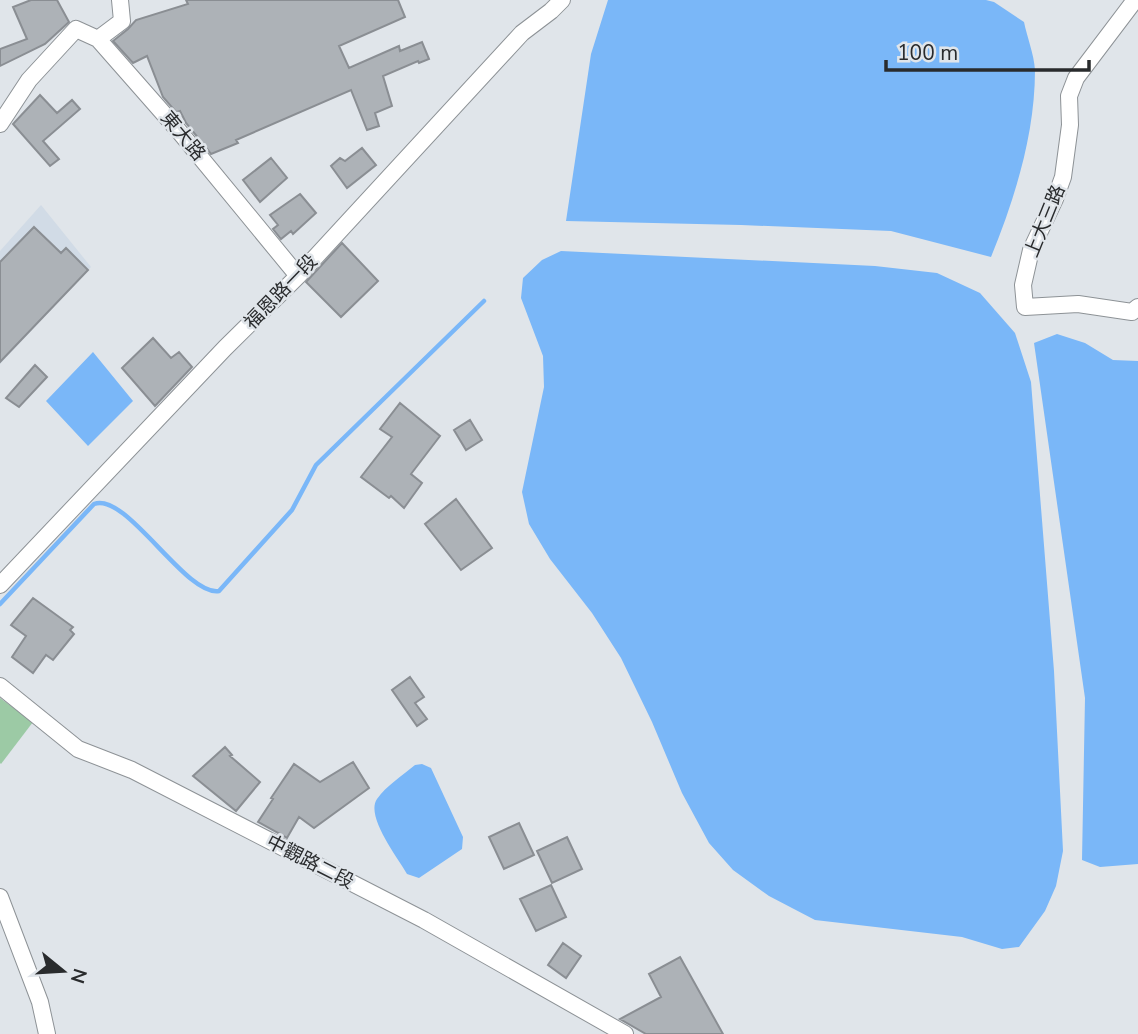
<svg xmlns="http://www.w3.org/2000/svg" width="1138" height="1034" viewBox="0 0 1138 1034" font-family="'Nunito Sans','Noto Sans TC',sans-serif">
	<style>
		.built { fill: #d1dbe6 }
		.green { fill: #9ccaa5 }
		.water { fill: #7ab7f8 }
		.lines { fill: none; stroke-linecap: round; stroke-linejoin: round }
		.stream { stroke: #7ab7f8; stroke-width: 4.5 }
		.building { fill: #adb2b7; stroke: #8a8e93; stroke-width: 2 }
		.minor-casing { stroke: #8d9296; stroke-width: 18 }
		.minor { stroke: #fff; stroke-width: 16 }
		.labels { text-anchor: middle; dominant-baseline: central; stroke-width: 5; stroke-linejoin: round; paint-order: stroke }
		.street-label { font-size: 19px; fill: #292b2d; stroke: #e0e5ea }
	</style>
	<rect width="100%" height="100%" fill="#e0e5ea"/>
	<path class="built" d="M41,205L91,267L0,364V251Z"/>
	<path class="green" d="M0,698L33,722L1,764L0,763Z"/>
	<path class="water" d="M608,0H986L994,2L1024,22C1027,37 1034,54 1035,70C1035,134 1015,198 991,257L891,231L741,225L566,221L591,54Z
		M561,251L875,266L937,273L980,293L1015,333L1031,382L1054,671L1063,851L1056,886L1045,911L1019,947L1002,949L962,937L815,920L769,896L733,870L709,843L682,793L652,722L621,658L592,613L550,559L529,524L522,492L544,387L543,356L521,298L523,278L542,260Z
		M1057,334L1085,343L1113,360L1138,361V864L1100,867L1082,860L1085,698L1034,343Z
		M93,352L133,401L88,446L46,401Z
		M422,764L431,768L463,837L462,849L419,878L407,874C398,858 365,816 377,799C386,786 403,775 415,765Z"/>
	<g class="lines">
		<path class="stream" d="M0,604L94,504C126,491 186,597 219,591L292,510L316,465L484,301"/>
	</g>
	<path class="building" d="M31,0H57L69,22L45,44L0,66V49L27,39L13,7Z
		M186,0H398L405,17L339,46L349,68L399,46L400,51L422,42L429,59L419,63L418,61L383,76L392,106L375,113L379,126L367,130L351,90L236,140L238,143L211,154L186,123L180,111L176,112L163,97L147,56L133,63L113,41L128,29L136,20L188,4Z
		M40,95L57,113L72,100L80,109L43,141L59,159L50,166L13,124Z
		M362,148L376,165L347,188L331,166L340,158L345,161Z
		M271,158L287,178L260,202L243,180Z
		M300,194L316,213L293,234L291,231L281,239L273,229L278,225L270,215Z
		M34,227L61,253L66,248L88,270L0,362V262Z
		M342,243L378,281L341,317L306,282Z
		M153,338L171,358L179,352L192,367L155,406L122,368Z
		M35,365L47,377L19,407L6,398Z
		M400,403L440,436L411,474L422,483L404,508L391,496L389,498L361,477L392,437L380,429Z
		M470,420L482,440L466,450L454,430Z
		M456,499L492,548L461,570L425,524Z
		M33,598L73,627L70,630L74,634L53,660L46,655L33,673L12,657L26,636L11,625Z
		M410,677L424,697L415,703L427,719L417,726L392,690Z
		M225,747L232,755L230,756L260,782L236,811L193,776Z
		M353,762L369,788L314,828L299,817L287,838L258,822L273,799L271,798L294,764L320,782Z
		M519,823L534,855L504,869L489,837Z
		M567,837L582,869L552,883L537,851Z
		M551,885L566,917L536,931L520,899Z
		M563,943L581,956L566,978L548,965Z
		M680,957L723,1034H646L620,1019L661,997L649,974Z"/>
	<g class="lines">
		<g class="minor-casing">
			<path id="minor" d="M120,0L122,21L98,39L178,130L298,276
				M1135,0L1076,78L1069,96L1070,125L1063,177L1055,199L1031,250L1023,285L1025,307L1078,304L1132,312L1138,307
				M0,124L29,80L76,29L98,39
				M0,585L225,348L298,276L522,33L551,11L562,0
				M0,686L78,749L132,770L424,920L625,1034
				M0,897L40,1002L47,1034"/>
		</g>
		<use href="#minor" class="minor"/>
	</g>
	<g class="labels">
		<g class="street-label">
			<text transform="translate(183 136) rotate(50)">東大路</text>
			<text transform="translate(1045 221) rotate(-68)">上大三路</text>
			<text transform="translate(281 292) rotate(-46)">福恩路一段</text>
			<text transform="translate(310 862) rotate(27)">中觀路二段</text>
		</g>
	</g>
	<g transform="translate(63 971) rotate(108)" stroke="#e0e5ea" stroke-width="5" paint-order="stroke">
	<path d="M0-5L12 26L0 18L-12 26Z" fill="#292b2d"/>
	<text y="-10" font-size="19" font-weight="bold" text-anchor="middle" fill="#292b2d">N</text>
	</g>
	<path d="M886 60v10h203v-10" fill="none" stroke="#292b2d" stroke-width="3.5"/>
	<text x="897" y="60" font-size="21" fill="#292b2d" stroke="#e0e5ea" stroke-width="5" paint-order="stroke">100 m</text>
</svg>
